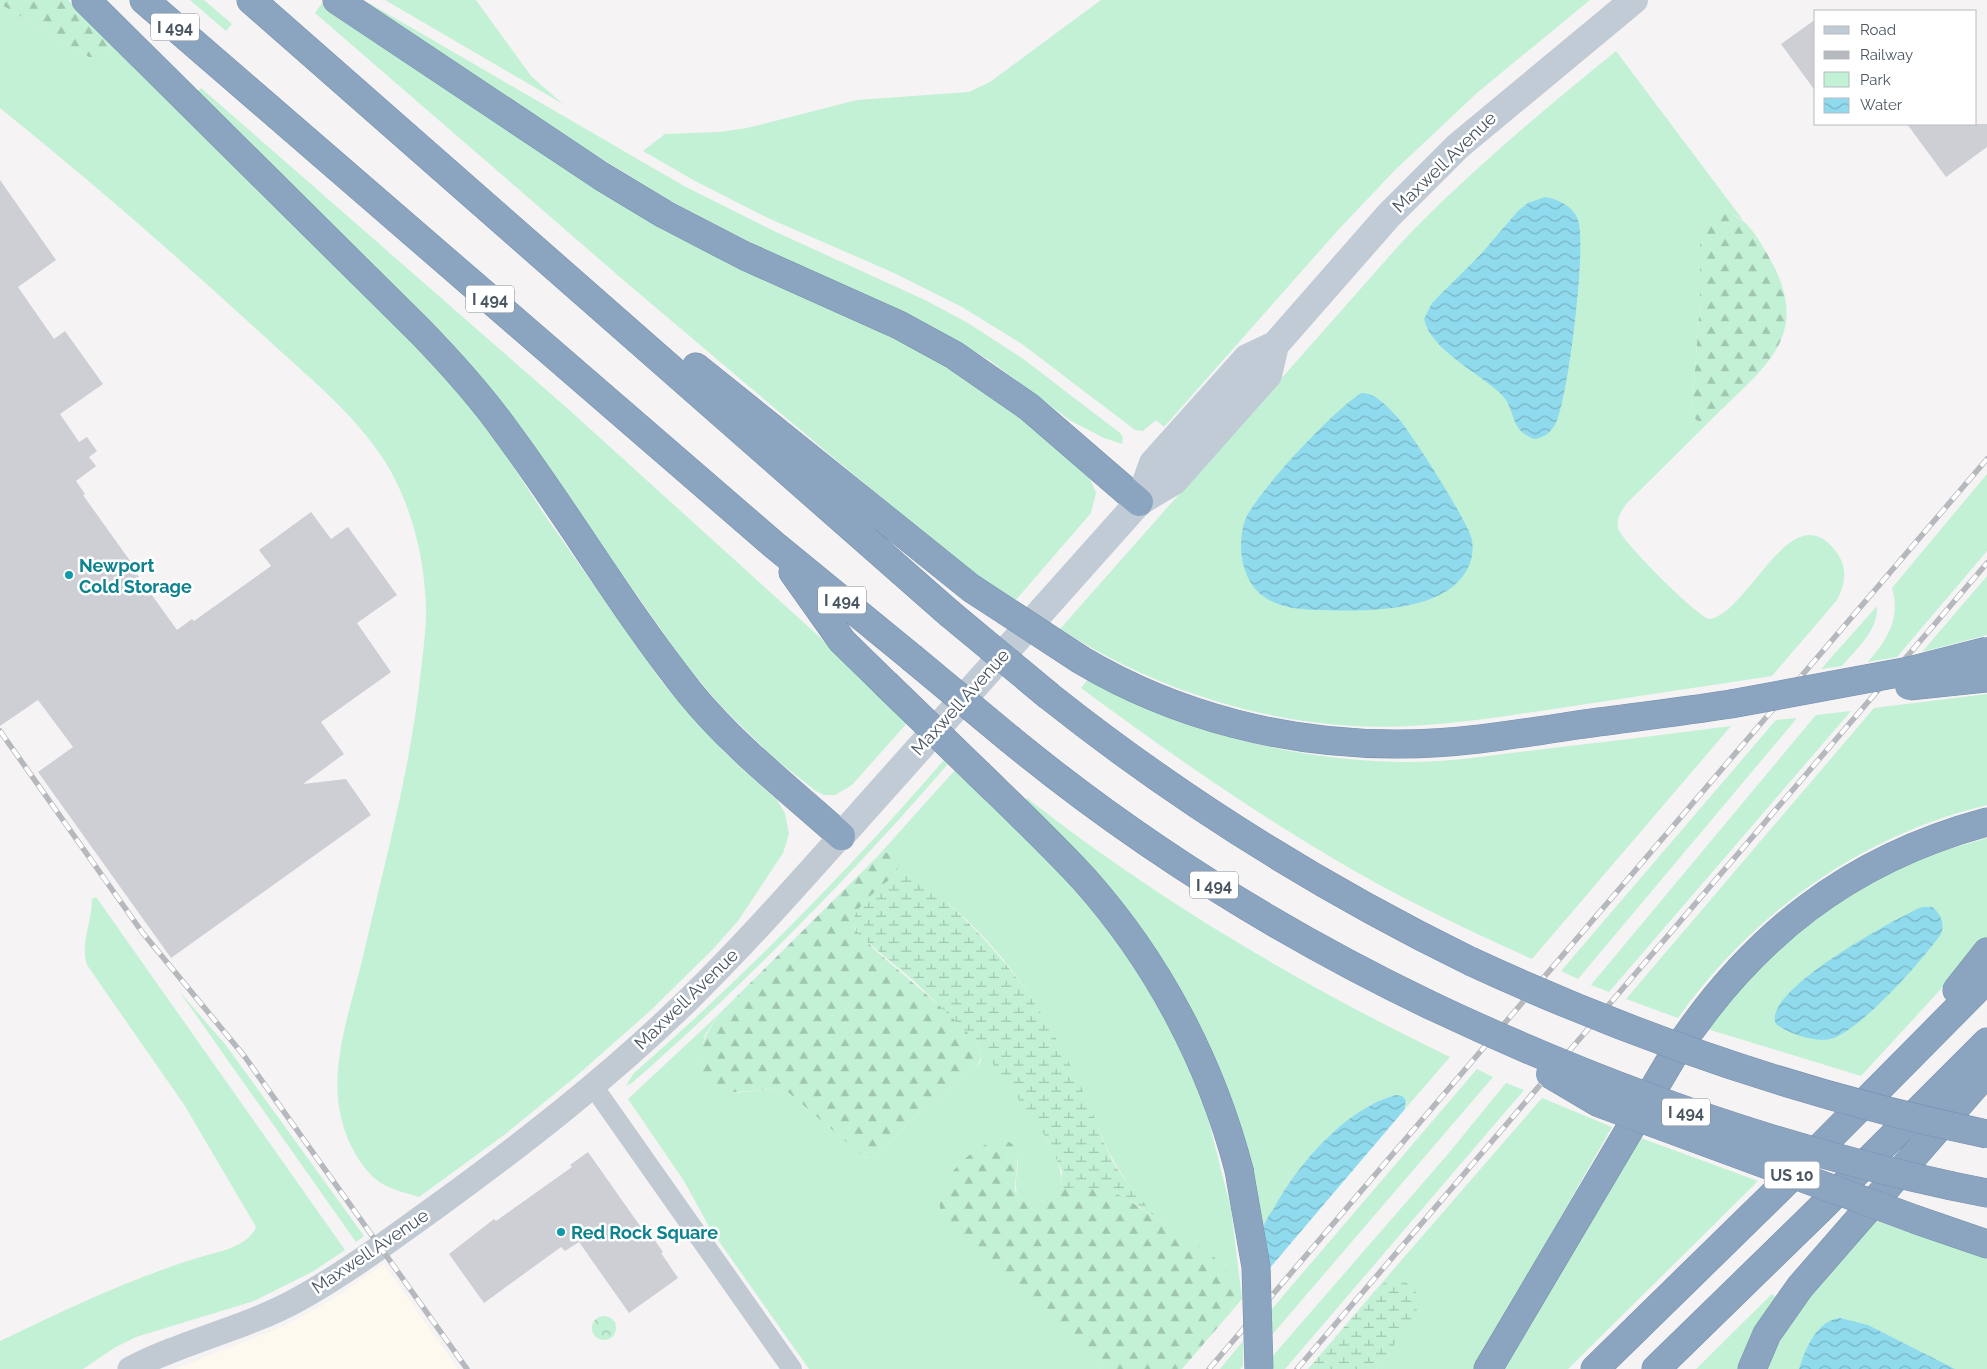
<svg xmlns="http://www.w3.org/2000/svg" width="1987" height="1369" viewBox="0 0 1987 1369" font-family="Raleway,sans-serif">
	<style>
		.commercial { fill: #fdf9ef }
		.green { fill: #c3f1d5 }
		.forest { fill: url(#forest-firs) }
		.wetland { fill: url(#wetland-marsh) }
		.park { fill: url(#park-crowns) }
		.water { fill: url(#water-waves) }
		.building { fill: #cdcfd5 }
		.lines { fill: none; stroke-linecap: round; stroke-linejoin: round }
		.motorway-casing { stroke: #7690ad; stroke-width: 29 }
		.minor { stroke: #c1cad2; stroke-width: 20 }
		.tertiary { stroke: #c1cad2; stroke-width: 25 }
		.secondary { stroke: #c1cbd6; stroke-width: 28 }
		.motorway { stroke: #8ba5c1; stroke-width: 28 }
		.rail-casing { stroke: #b5b8bd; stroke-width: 5.5 }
		.rail { stroke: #fff; stroke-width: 4; stroke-dasharray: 11; stroke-linecap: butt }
		.motorway-bridge-casing { stroke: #7690ad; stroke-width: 29; stroke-linecap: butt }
		.motorway-bridge { stroke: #8ba5c1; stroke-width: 28 }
		.culture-dot { fill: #0f9aa8; stroke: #fff; stroke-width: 2 }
		.labels { text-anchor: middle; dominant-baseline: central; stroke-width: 5; stroke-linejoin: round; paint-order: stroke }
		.shield { fill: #fff; stroke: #808990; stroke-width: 1 }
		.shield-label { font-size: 16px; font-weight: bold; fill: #4a5661 }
		.street-label { font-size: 18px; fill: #4a5661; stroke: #fff }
		.culture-label { font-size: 18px; font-weight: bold; fill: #0d838f; stroke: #fff; text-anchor: start }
	</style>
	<defs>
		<pattern id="forest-firs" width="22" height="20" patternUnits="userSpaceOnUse" patternTransform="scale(1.25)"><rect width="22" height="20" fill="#c3f1d5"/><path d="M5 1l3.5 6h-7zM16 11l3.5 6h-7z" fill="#a0c6b0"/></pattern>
		<pattern id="wetland-marsh" width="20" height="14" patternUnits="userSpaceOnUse" patternTransform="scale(1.25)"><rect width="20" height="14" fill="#c3f1d5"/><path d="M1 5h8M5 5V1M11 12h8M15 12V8" fill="none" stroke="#a0c6b0"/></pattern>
		<pattern id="park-crowns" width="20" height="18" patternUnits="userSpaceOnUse" patternTransform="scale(1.25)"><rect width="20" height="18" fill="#c3f1d5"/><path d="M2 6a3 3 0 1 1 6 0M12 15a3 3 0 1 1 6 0" fill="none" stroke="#a0c6b0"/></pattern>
		<pattern id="water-waves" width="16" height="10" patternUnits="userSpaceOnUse" patternTransform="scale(1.25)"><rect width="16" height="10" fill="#90daee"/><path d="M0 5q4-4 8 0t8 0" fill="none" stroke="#78b4c4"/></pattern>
	</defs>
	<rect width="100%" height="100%" fill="#f5f3f3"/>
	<path class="commercial" d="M384,1264L458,1369H175L286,1325L331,1300Z"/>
	<path class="green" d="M190,0H204L232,24L226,31Z
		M385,0H476L531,76L563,104Z
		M1101,0H1590L1478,92L1395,170L1339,229L1164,427L1156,420L1143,431L1135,430L1022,344L962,307L894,273L768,218L695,181L643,151L665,134L719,132L747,128L857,100L969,92L990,82Z
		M322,3L550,157L744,270L865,324L942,363L1016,414L1089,476L1096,493L1091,513L1015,601L962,564L823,449L628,284L315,13Z
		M369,3L684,186L776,232L925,300L968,323L1022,358L1120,433L1123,437L1122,444L1104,438L1071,421L989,360L931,326L757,246L669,200L534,117L366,7Z
		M0,4L89,57L104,53L113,44L431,360L489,429L546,517L662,682L725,753L777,800L785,813L789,834L783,853L738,921L713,949L650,1011L574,1078L504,1135L419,1197C407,1193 392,1190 381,1183C361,1170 346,1140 341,1117C329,1067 350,1010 362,961C384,865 411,768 421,670C424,644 428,617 425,591C422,547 408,497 384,460C353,412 306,375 265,337C179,258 91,181 0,108Z
		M1616,51L1743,220L1734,215L1700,236V304L1692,411L1696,420L1704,423L1710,421L1627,503C1621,511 1616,519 1618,528C1621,541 1696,615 1709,619C1745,616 1786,507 1827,542C1836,550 1843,559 1844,571C1845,582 1842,590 1837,600L1772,676C1701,687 1631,697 1560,708C1491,718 1423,730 1354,726C1249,720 1148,685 1060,629L1401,243C1468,173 1541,112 1616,51Z
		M201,88L567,408L823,640L907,723L852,785L835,795H824L816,791L774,758L721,706L686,665L574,506L195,94Z
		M1987,474V551L1897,657L1868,662C1887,640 1901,619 1892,588Z
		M1987,576V635L1922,652Z
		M1877,606C1878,631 1857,648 1842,666L1821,669Z
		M1088,679C1184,732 1290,760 1400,762C1443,763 1485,756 1528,751C1595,743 1663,735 1731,726L1532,959C1463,928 1394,895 1329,856C1243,805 1161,747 1081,688Z
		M1987,694V805C1862,835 1752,913 1678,1018L1626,999L1874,708Z
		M1851,711L1609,992L1591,985L1816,715Z
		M1797,718L1578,979L1561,971L1776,720Z
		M944,760L948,764C850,877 745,984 632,1083L626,1086L633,1074C744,977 848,871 944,760Z
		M955,770L992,807L995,805L1094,909L1154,995L1201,1091L1231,1209L1242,1299L1231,1312C1234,1305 1234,1301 1233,1294C1230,1255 1188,1243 1161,1222C1146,1211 1113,1164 1106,1146C1067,1053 1020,957 937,895C923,884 903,869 887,881L897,871L877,857Z
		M1027,798C1157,900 1301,985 1450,1057L1405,1109L1407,1102L1405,1098L1370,1105L1325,1142L1290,1182L1262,1229L1228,1096L1023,803Z
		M1987,838V939L1861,1076L1704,1028L1779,944L1863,884L1928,855Z
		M96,897L345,1250L312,1272L254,1301L136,1337L114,1348L83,1369H0V1341C67,1309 133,1277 204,1256C222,1251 248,1246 256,1227L185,1106L87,965C80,942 92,923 92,899Z
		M179,991L225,1044L364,1236L356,1242Z
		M718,1015L705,1035L699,1061L733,1093L776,1089L789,1093L866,1158L878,1155L912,1119L977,1067C984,1059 981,1050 976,1041C1000,1071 1069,1151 1061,1189L1037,1205H1026C1004,1186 1026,1170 1014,1150L955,1168L941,1194L1004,1278L1101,1369H809L711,1230L684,1181L628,1099Z
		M1477,1069L1493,1077L1271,1336V1310Z
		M1506,1083L1524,1090L1285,1369H1271V1358L1448,1154Z
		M1542,1098L1612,1127L1474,1369H1376L1400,1337L1384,1283L1380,1285Z
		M1638,1137L1758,1181L1568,1369H1501Z
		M1871,1219L1987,1259V1369H1767C1789,1313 1833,1266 1871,1219Z
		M1772,1294L1778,1298L1740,1369H1696Z
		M1243,1341V1366L1240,1369H1220Z"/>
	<path class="forest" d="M0,0H68L113,44L100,57H89L0,4Z
		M1726,213C1746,217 1756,235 1766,252C1816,335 1766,365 1710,421L1704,423L1696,420L1692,411L1700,304V236L1705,223L1719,214Z
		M890,851L900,857C903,875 867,899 856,913L854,919L855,929L875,950L956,1020L976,1041L982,1055L977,1067L912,1119L878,1155L869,1159L862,1155L789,1093L776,1089L725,1093C683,1078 701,1042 718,1015L877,857Z
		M993,1141C1029,1135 1014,1173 1015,1191L1026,1204C1041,1208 1047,1195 1059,1190C1070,1185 1086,1186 1097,1188C1123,1192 1139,1208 1161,1222C1190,1241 1250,1267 1231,1312L1182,1369H1101L946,1227C925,1191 961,1155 993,1141Z"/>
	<path class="wetland" d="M897,875C918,875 941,896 955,910C1017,968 1053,1025 1088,1102C1097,1122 1103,1143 1113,1162C1126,1183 1144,1202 1160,1222C1127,1196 1105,1183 1061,1189L1062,1172L1048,1140L976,1041L915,982L858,934C856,929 853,924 854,918C856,907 886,880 897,875Z
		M1391,1280C1400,1280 1407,1282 1413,1288C1417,1292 1419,1297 1419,1302C1418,1317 1386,1356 1376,1369H1308L1380,1285Z"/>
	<path class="park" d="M592 1328a12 12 0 1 1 24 0a12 12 0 1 1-24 0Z"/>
	<path class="water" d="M1545,197C1558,199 1573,206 1578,220C1587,244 1568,403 1555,425C1550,433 1543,438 1534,439C1508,429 1517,410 1501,394C1479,373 1431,350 1424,319L1432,303L1481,254L1518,211L1528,203Z
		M1362,393C1376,393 1389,408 1398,418C1412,434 1469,523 1472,540C1474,554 1471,565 1463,576C1435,614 1359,611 1317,610C1278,609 1249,599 1242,558C1240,546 1241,532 1245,520C1256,493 1336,407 1362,393Z
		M1922,907H1932C1941,914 1945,923 1941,934C1921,962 1865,1025 1834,1038C1819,1044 1788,1034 1776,1024C1760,992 1896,918 1922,907Z
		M1396,1095L1402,1096L1406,1100L1405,1109L1268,1270C1266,1258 1260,1239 1263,1228C1265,1221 1270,1214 1274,1208C1298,1164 1346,1108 1396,1095Z
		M1840,1318L1868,1325L1955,1369H1799C1806,1348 1816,1321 1840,1318Z"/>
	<path class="building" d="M1816,19V92L1781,44Z
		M1907,124H1987V147L1946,177Z
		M0,180L56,260L18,287L54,339L65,331L103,384L60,414L79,442L87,437L97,451L89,457L96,466L76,481L85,494L83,495L133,565L131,566L177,630L192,619L194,621L271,566L259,550L311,512L331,539L348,527L397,595L357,623L391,672L321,722L344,754L303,784L346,779L371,815L171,958L38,772L73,747L38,700L0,726Z
		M588,1152L645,1233L648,1231L663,1252L661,1253L678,1278L629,1313L579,1242L565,1251L561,1247L484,1303L449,1254L494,1219L496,1221L572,1167L570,1165Z"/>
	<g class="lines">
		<g class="motorway-casing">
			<path id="motorway" d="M86,0L421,332C451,363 480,395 505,430C569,516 623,609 690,693C734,747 790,790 841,836
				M144,0L773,544L911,657
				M251,0L949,613
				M337,0L601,176L664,214L745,256L899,325L954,355L1029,407L1139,502
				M696,367L971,588
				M793,572L842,641L886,684
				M1081,660C1177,717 1289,745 1400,744C1459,744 1518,734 1577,725C1628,718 1679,712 1731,704
				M1049,696C1180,800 1321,888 1470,961
				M1011,740C1139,845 1282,934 1432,1006
				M980,775C1015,809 1051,843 1084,879C1158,962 1211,1063 1239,1170
				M1957,990L1987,952
				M1952,1186L1987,1193
				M1917,1220L1987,1244
				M1488,1369L1673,1056C1750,937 1849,859 1987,822
				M1595,1369L1781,1187L1987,979
				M1656,1369L1821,1208L1987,1042
				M1752,1369L1767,1334L1800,1287L1987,1072"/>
		</g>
		<path class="minor" d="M593,1086L792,1369"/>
		<path class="tertiary" d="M130,1369C183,1341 244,1329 297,1300C346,1273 391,1239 436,1207C524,1143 609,1077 687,1001C741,948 791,892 841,836"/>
		<path class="secondary" d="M1139,502L1153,463L1247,358L1275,345L1389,215L1458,146L1634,0
			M841,836L1139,502L1174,481L1268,375L1275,345"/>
		<use href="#motorway" class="motorway"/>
		<g class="rail-casing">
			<path id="rail" d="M0,731L142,932L245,1057L467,1369
				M1209,1369L1987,459
				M1297,1369L1987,563"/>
		</g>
		<use href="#rail" class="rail"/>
		<g class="motorway-bridge-casing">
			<path id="motorway-bridge" d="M971,588L1081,660
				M949,613L1049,696
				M911,657L1011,740
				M886,684L980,775
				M1909,686L1987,678
				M1731,704L1909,671L1987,651
				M1470,961C1636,1038 1808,1097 1987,1134
				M1432,1006C1599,1085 1771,1147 1952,1186
				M1550,1074L1599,1103L1917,1220
				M1239,1170L1256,1267L1259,1369"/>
		</g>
		<use href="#motorway-bridge" class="motorway-bridge"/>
	</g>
	<g class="culture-dot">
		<circle cx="69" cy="575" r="5"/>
		<circle cx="561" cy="1232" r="5"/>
	</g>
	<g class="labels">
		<g class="shield">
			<rect x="151" y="13.5" width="48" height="27" rx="4"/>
			<rect x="466" y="285.5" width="48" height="27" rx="4"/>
			<rect x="818" y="586.5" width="48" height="27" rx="4"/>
			<rect x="1190" y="871.5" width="48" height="27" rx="4"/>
			<rect x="1662" y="1098.5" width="48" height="27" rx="4"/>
			<rect x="1764.5" y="1161.5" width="55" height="27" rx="4"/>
		</g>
		<g class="shield-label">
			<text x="175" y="27">I 494</text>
			<text x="490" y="299">I 494</text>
			<text x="842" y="600">I 494</text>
			<text x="1214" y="885">I 494</text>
			<text x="1686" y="1112">I 494</text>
			<text x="1792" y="1175">US 10</text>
		</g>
		<g class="street-label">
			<text transform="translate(1444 162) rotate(-44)">Maxwell Avenue</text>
			<text transform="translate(960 702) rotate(-48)">Maxwell Avenue</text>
			<text transform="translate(686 999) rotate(-44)">Maxwell Avenue</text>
			<text transform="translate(370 1251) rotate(-34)">Maxwell Avenue</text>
		</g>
		<g class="culture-label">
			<text x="79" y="565">Newport<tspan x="79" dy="21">Cold Storage</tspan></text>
			<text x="571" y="1232">Red Rock Square</text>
		</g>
	</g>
	<rect x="1814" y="10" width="162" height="115" fill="#ffffff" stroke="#b7bbc0"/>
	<rect x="1824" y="26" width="25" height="8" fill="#c1cbd6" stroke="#b7bbc0"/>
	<text x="1860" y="35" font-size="15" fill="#4a5661">Road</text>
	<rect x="1824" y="51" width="25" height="8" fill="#b5b8bd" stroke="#b7bbc0"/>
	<text x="1860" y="60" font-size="15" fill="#4a5661">Railway</text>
	<rect x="1824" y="72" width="25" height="15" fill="#c3f1d5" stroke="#b7bbc0"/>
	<text x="1860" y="85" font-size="15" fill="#4a5661">Park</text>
	<rect x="1824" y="98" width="25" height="15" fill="url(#water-waves)" stroke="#b7bbc0"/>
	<text x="1860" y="110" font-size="15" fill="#4a5661">Water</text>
</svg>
